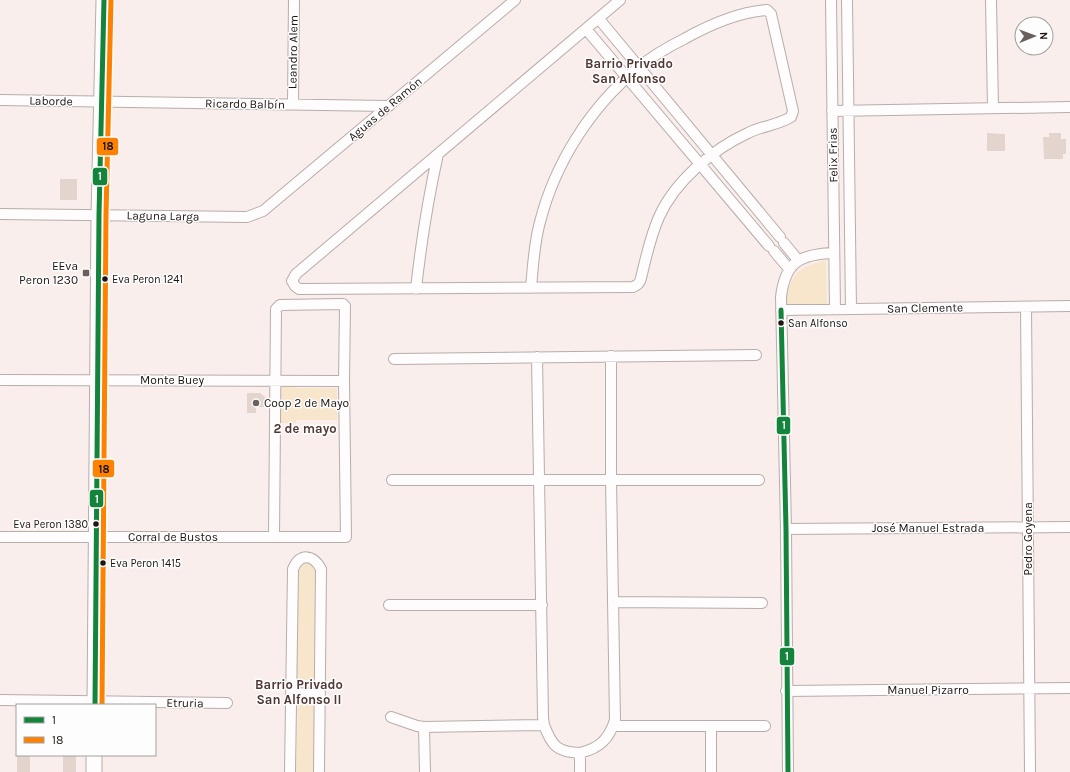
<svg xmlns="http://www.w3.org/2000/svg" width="1070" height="772" viewBox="0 0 1070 772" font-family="Karla,sans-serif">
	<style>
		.green { fill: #f7e5cc }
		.building { fill: #e3d5cd }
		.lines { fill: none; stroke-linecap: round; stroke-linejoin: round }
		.street-casing { stroke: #b7adab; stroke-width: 12 }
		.secondary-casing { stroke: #b7adab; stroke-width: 17 }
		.street { stroke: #fefcfc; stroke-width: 10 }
		.secondary { stroke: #fefcfc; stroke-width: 15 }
		.bus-1-casing { stroke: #fdfdfd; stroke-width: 8 }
		.bus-2-casing { stroke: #fdfdfd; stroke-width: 8 }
		.bus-1 { stroke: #14843c; stroke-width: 5 }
		.bus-2 { stroke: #ff8100; stroke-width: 5 }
		.poi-dot { fill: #6b605e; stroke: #fdfdfd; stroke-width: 1.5 }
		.bus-dot { fill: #1f1412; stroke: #fdfdfd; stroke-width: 1.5 }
		.labels { text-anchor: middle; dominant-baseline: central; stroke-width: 3; stroke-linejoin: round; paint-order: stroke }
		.bus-label { font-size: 11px; fill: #1f1412; stroke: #fdfdfd; text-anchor: start }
		.street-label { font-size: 12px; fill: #1f1412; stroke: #fdfdfd }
		.poi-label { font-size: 12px; fill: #1f1412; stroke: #fdfdfd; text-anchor: end }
		.neighbourhood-label { font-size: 13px; font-weight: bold; fill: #503733; stroke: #fdfdfd }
		.line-badge { stroke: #fdfdfd; stroke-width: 1.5 }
		.badge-label { font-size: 11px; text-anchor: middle; font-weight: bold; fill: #fff }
		.pale-badge-label { font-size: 11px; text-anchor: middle; font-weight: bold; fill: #111 }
	</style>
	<rect width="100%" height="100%" fill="#f9eeec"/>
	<path class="green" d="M826,260L827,304L785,305C791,274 796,268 826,260Z
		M296,384V388H337V420H296V423H279L280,394V390L284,385Z
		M310,562L316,565L318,683L295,684L297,574C300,567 302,564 310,562Z
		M298,697L317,698L315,772H296Z"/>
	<path class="building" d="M987,133L1005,134V151H987Z
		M1049,133H1061V139H1066V154H1063V159H1044L1043,137H1049Z
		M60,179H77V200H60Z
		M247,393H260L266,398V407H256V413H247Z
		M17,755H30V772H17Z
		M63,755H76V772H63Z"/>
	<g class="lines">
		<g class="street-casing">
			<path id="street" d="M831,0L835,309
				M847,0L851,309
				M991,0L993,107
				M599,19L780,237
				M586,29L769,246
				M0,100L389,106
				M293,104L294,0
				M832,111L1070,107
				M0,214L247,217L263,211L515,0
				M784,243L798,260
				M774,251L789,269
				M531,288C533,266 534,243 540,222C555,163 591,106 638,68C652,56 668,47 684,39C709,25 739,12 767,10L771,14L793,111L791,117C778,125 762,126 748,133C713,149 675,181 659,217C650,237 646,258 641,278C640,283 638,285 633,287L299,289L295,286L292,281L296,274L620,0
				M416,289C421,243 428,199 438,154
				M1026,307L1030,772
				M781,310L1070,306
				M537,357L543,717L544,725
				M394,359L756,355
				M0,380L344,381
				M392,480H759
				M786,529L1070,527
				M0,537H346L344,381L345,306L343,304L280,305L276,309L274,537
				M614,602L762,603
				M389,605H542
				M786,691L1070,688
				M291,693L320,694
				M0,700L227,703
				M391,717L417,726L424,727L544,725C552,746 557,752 580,753V772
				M613,726H765
				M711,726V772
				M424,727L425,772
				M580,753C600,748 609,739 615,720L611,480V356
				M290,772L293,569C300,553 313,554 321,569L319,772
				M788,772L786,529L781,297C785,262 800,254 834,253"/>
		</g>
		<g class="secondary-casing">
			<path id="secondary" d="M95,705L99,215L104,0
				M94,772V755"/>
		</g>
		<use href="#street" class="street"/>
		<use href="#secondary" class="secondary"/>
		<g class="bus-1-casing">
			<path id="bus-1" d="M781,310L786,529L788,772
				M95,705L99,215L104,0"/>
		</g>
		<g class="bus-2-casing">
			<path id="bus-2" d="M102,705L106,215L111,0"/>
		</g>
		<use href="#bus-1" class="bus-1"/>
		<use href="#bus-2" class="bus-2"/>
	</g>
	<g class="poi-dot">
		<rect x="82" y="269" width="8" height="8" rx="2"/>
		<circle cx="256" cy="403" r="4"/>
	</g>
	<g class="bus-dot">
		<circle cx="105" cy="279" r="3.5"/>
		<circle cx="781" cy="323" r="3.5"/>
		<circle cx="96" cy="524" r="3.5"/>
		<circle cx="103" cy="563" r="3.5"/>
	</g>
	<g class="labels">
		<g class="bus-label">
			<text x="112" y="279">Eva Peron 1241</text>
			<text x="788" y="323">San Alfonso</text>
			<text x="88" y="524" text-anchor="end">Eva Peron 1380</text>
			<text x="110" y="563">Eva Peron 1415</text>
		</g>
		<g class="street-label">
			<text transform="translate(293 52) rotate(-89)">Leandro Alem</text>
			<text transform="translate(51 101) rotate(1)">Laborde</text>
			<text transform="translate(245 104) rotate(1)">Ricardo Balbín</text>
			<text transform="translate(385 109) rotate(-40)">Aguas de Ramón</text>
			<text transform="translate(833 155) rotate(-91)">Felix Frias</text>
			<text transform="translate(163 216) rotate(1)">Laguna Larga</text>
			<text transform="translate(925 308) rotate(-1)">San Clemente</text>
			<text x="172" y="380">Monte Buey</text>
			<text x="928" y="528">José Manuel Estrada</text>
			<text x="173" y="537">Corral de Bustos</text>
			<text transform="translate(1028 539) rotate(-90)">Pedro Goyena</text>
			<text x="928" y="690">Manuel Pizarro</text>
			<text transform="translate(185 703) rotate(1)">Etruria</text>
		</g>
		<g class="poi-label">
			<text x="78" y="266">EEva<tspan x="78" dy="14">Peron 1230</tspan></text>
			<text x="264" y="403" text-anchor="start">Coop 2 de Mayo</text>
		</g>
		<g class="neighbourhood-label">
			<text x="629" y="63">Barrio Privado<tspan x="629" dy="15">San Alfonso</tspan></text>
			<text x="305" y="428">2 de mayo</text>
			<text x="299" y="684">Barrio Privado<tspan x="299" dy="15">San Alfonso II</tspan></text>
		</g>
	</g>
	<g class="line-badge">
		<rect x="96" y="137" width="23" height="19" rx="4" fill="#ff8100"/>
		<rect x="92" y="167" width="16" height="19" rx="4" fill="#14843c"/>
		<rect x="776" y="416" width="15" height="19" rx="4" fill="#14843c"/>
		<rect x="92" y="459" width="23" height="19" rx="4" fill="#ff8100"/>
		<rect x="89" y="489" width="15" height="19" rx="4" fill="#14843c"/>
		<rect x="779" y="647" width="16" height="19" rx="4" fill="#14843c"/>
	</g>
	<g class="badge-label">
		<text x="100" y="180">1</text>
		<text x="784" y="429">1</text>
		<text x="97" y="503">1</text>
		<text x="787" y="660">1</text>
	</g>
	<g class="pale-badge-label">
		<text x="108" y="150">18</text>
		<text x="104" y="473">18</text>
	</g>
	<rect x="16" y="704" width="140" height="52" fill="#fdfdfd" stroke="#a4a09f"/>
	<rect x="24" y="717" width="20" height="6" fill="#14843c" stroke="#a4a09f"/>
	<text x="52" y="724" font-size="12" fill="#1f1412">1</text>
	<rect x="24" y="737" width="20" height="6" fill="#ff8100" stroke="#a4a09f"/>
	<text x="52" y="744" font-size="12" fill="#1f1412">18</text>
	<g transform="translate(1034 36) rotate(89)"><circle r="19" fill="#fdfdfd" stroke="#a4a09f"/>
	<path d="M0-3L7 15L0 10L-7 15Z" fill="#6b605e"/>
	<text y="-6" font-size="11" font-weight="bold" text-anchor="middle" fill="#1f1412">N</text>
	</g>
</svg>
